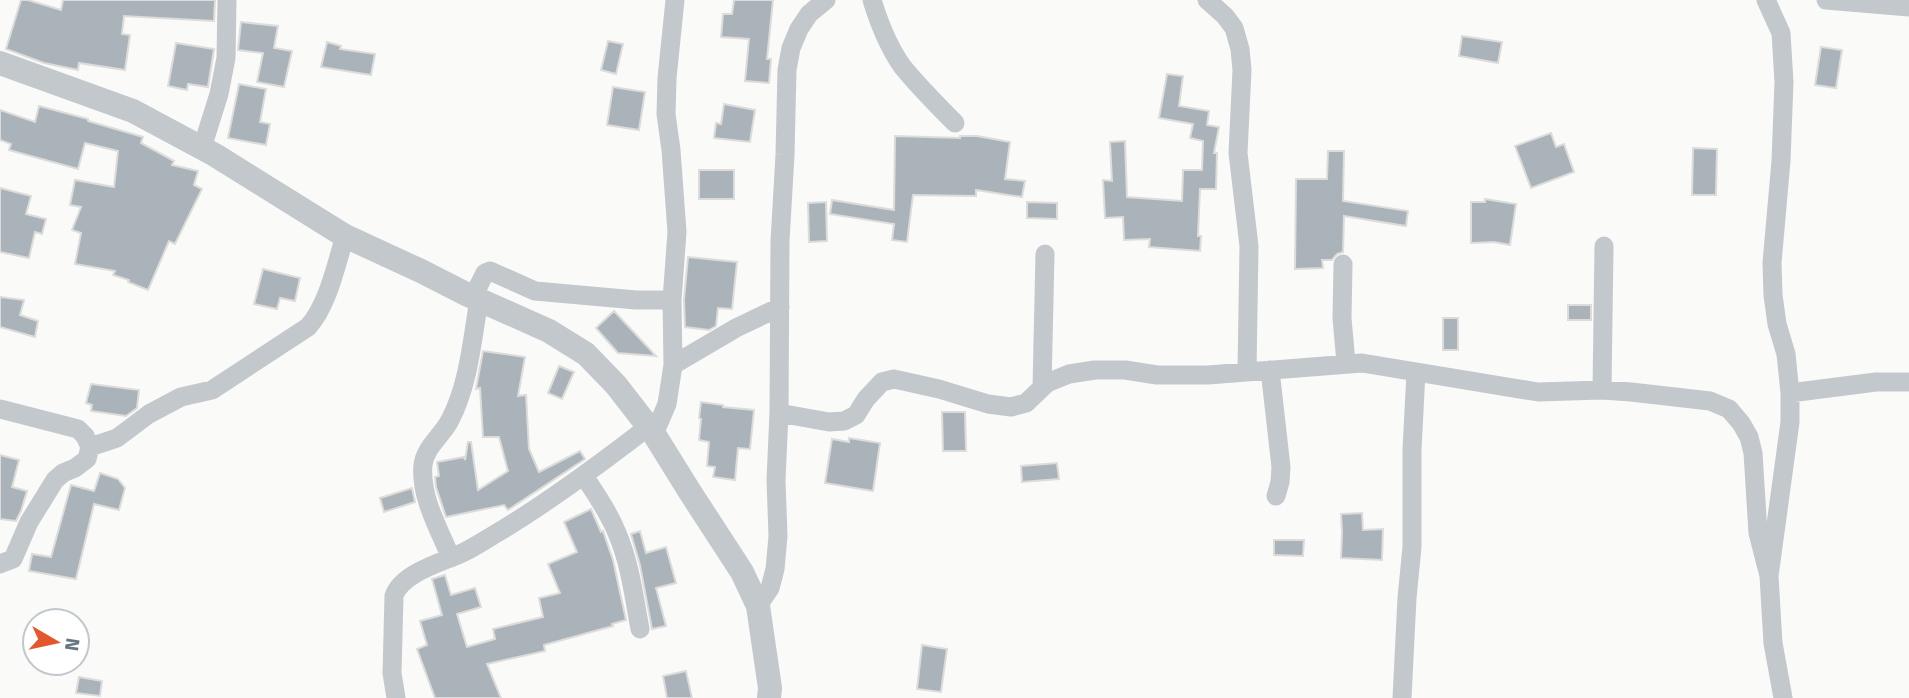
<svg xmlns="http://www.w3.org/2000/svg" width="1909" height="698" viewBox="0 0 1909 698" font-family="'Fira Sans',sans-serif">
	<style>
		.building { fill: #aab3b9; stroke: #dcdcda; stroke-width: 2 }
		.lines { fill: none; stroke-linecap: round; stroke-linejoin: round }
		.minor { stroke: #c3c8cc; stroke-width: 19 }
		.tertiary { stroke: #c3c8cc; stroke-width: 24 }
	</style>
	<rect width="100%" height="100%" fill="#fafaf8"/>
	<path class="building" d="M21,0H28L61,10L63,0H215L214,21L124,16L122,34L130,35L125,70L79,63L78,70L44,63L6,49Z
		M734,0H773L767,59H771L769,83L745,81L749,39L721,37L723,14H732Z
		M241,22L278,26L274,48L292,51L284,87L257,82L263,53L238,50Z
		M1462,36L1502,42L1498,63L1459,56Z
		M608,41L623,44L616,74L601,70Z
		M327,42L341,46L340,49L375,54L371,75L321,67Z
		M176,43L214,49L208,87L188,84L187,90L168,86Z
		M1821,47L1842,50L1836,88L1815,85Z
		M1167,74L1183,76L1179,106L1209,111L1207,125L1219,127L1214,153H1217L1216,189H1200L1198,236H1201L1200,251L1149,247L1150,239L1124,240L1123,217L1105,218L1103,180L1112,181L1110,142L1125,141L1127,197L1182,201L1183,170H1202L1203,141L1190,138L1193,124L1159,118Z
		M239,84L266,89L260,122L270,124L266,145L228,138Z
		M613,87L645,92L639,130L607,125Z
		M724,104L755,110L750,142L714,138L716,123L721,124Z
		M39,106L88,119V121L143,137L141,143L174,161L172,165L198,171L194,185L202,189L175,244L169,241L148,290L128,282L129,280L113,275L115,271L75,264L81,233L72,230L81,207L70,205L75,180L114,187L118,151L85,143L78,169L9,150L11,144L0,140V110L35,122Z
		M1551,133L1556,147L1564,144L1574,172L1531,188L1515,146Z
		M895,136L960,138V136H977L1010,142L1005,179L1025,181L1022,197L976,190V196L913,195L907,242L892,240L894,224L830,214L832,200L894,210Z
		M1693,148L1717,149L1716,195H1692Z
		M1328,151H1344L1343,201L1408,211L1406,226L1344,216L1343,252L1337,254L1332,260H1322L1323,268L1295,269L1296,179H1327Z
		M699,170H734V199H699Z
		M0,188L31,196L26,214L46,219L42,234L35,232L29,258L0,252Z
		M1485,199L1516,204L1510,245L1494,242L1471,243V202H1485Z
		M826,202L827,241L809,242L808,203Z
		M1027,202L1057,203V219L1027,218Z
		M688,257L737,262L732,309L718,308L716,326L709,330L685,327L684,300Z
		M263,269L300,278L295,301L280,298L277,309L254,304Z
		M0,297L24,300L20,315L38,321L35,337L0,327Z
		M1568,305H1591V320H1568Z
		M614,311L656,356L618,353L596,328Z
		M1443,318H1458V350H1443Z
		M483,351L525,357L518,396L526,395L529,449L539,472L580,451L585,459L508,510L504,505L446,517L436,487L435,477L439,476L437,462L464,457L465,460L468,442H471L478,490L508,471L499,437H483L480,388L476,389Z
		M559,366L574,372L562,399L548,393Z
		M91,384L139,390L137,408L126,416L91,411L92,405L86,403Z
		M701,402L723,405V407L754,410L750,449L738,448L735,480L713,477L715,467L707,466L709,442L699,440L701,419L699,418Z
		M942,412H965L966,451H943Z
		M849,438L880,443L873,491L825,483L832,439L849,442Z
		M0,455L19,460L12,487L27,491L21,511L16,521L0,519Z
		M1057,463L1059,479L1022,482L1021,466Z
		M100,473L118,479L125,488L119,510L94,504L76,579L29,571L32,554L51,557L71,485L94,491Z
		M412,488L415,502L384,512L380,498Z
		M591,509L601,532L603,531L613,560L626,620L612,624L613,626L544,645L545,651L487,664L501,698H435L417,649L427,645L420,621L442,615L432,579L445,575L451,595L475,588L481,607L457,614L467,647L495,639L493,629L543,617L539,598L560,593L548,564L577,552L564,522Z
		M1362,513L1363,530L1383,529L1382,560L1341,558L1342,532L1341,514Z
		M640,531L646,553L666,547L676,583L656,588L666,626L652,629L640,565L631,534Z
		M1274,540H1304L1303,556L1274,555Z
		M922,645L947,649L941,692L917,689Z
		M686,671L692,698H667L663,676Z
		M79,677L102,681L100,696L76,693Z"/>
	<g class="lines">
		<path class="minor" d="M872,0C879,23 888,46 902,66C918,86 937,105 955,123
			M1207,0L1225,16L1234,28L1240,49L1242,70L1238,153L1249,246L1247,372
			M1766,0L1781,33L1784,82L1781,161L1772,263L1773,295L1777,324L1786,354L1790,393V422L1769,576L1773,643L1783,698
			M1826,0L1909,7
			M202,148L219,94L226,58L227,0
			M1343,264L1342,318L1346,363
			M473,297L485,273L490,271L535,291L636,300H672
			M673,365L736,328L780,307
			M1270,370L1281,467L1280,482L1276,496
			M1042,387L1045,254
			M1602,390L1604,246
			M1790,393L1876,382H1909
			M0,409L78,429L85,436L90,447L87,459L75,468L63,473L55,480L29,522L13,559L0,564
			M779,413L829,422L844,421L856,415L866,399L882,382L894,379L939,389L988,404L1011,407L1026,403L1047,383L1069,374L1095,370H1125L1157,375H1208L1362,363L1538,392L1602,390L1631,392L1710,401L1729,409L1741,423L1749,437L1753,453L1758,533L1769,576
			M654,434L667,404L673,365L672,300L677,232L671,150L666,114L667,78L675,0
			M90,447L117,438L149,414L181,397L212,390L308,327C328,305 336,265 345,236
			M584,476C596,494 609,513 617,533C630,563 634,597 640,629
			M451,558C439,529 420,497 423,465C425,447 442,436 450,420C469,384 472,340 479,300
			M758,606L770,588L775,569L778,536L776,480L779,413L780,241L785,155L787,70L791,48L799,29L809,14L826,0
			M396,698L392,673L394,596C401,574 439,563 460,554C474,548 488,538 502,530C553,499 600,464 648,427
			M1402,698L1407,598L1412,547V450L1416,372"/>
		<path class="tertiary" d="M0,63L133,111L215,155L345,236L421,271L466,294L549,331L586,354L616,385L654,434L690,492L742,572L758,606L770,688L769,698"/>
	</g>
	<g transform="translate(56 642) rotate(99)"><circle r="33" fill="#ffffff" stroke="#c1c8cd" stroke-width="2"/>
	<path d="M0-5L12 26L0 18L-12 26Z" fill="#e4572e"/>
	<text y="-10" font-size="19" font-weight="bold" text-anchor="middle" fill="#657683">N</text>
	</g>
</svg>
